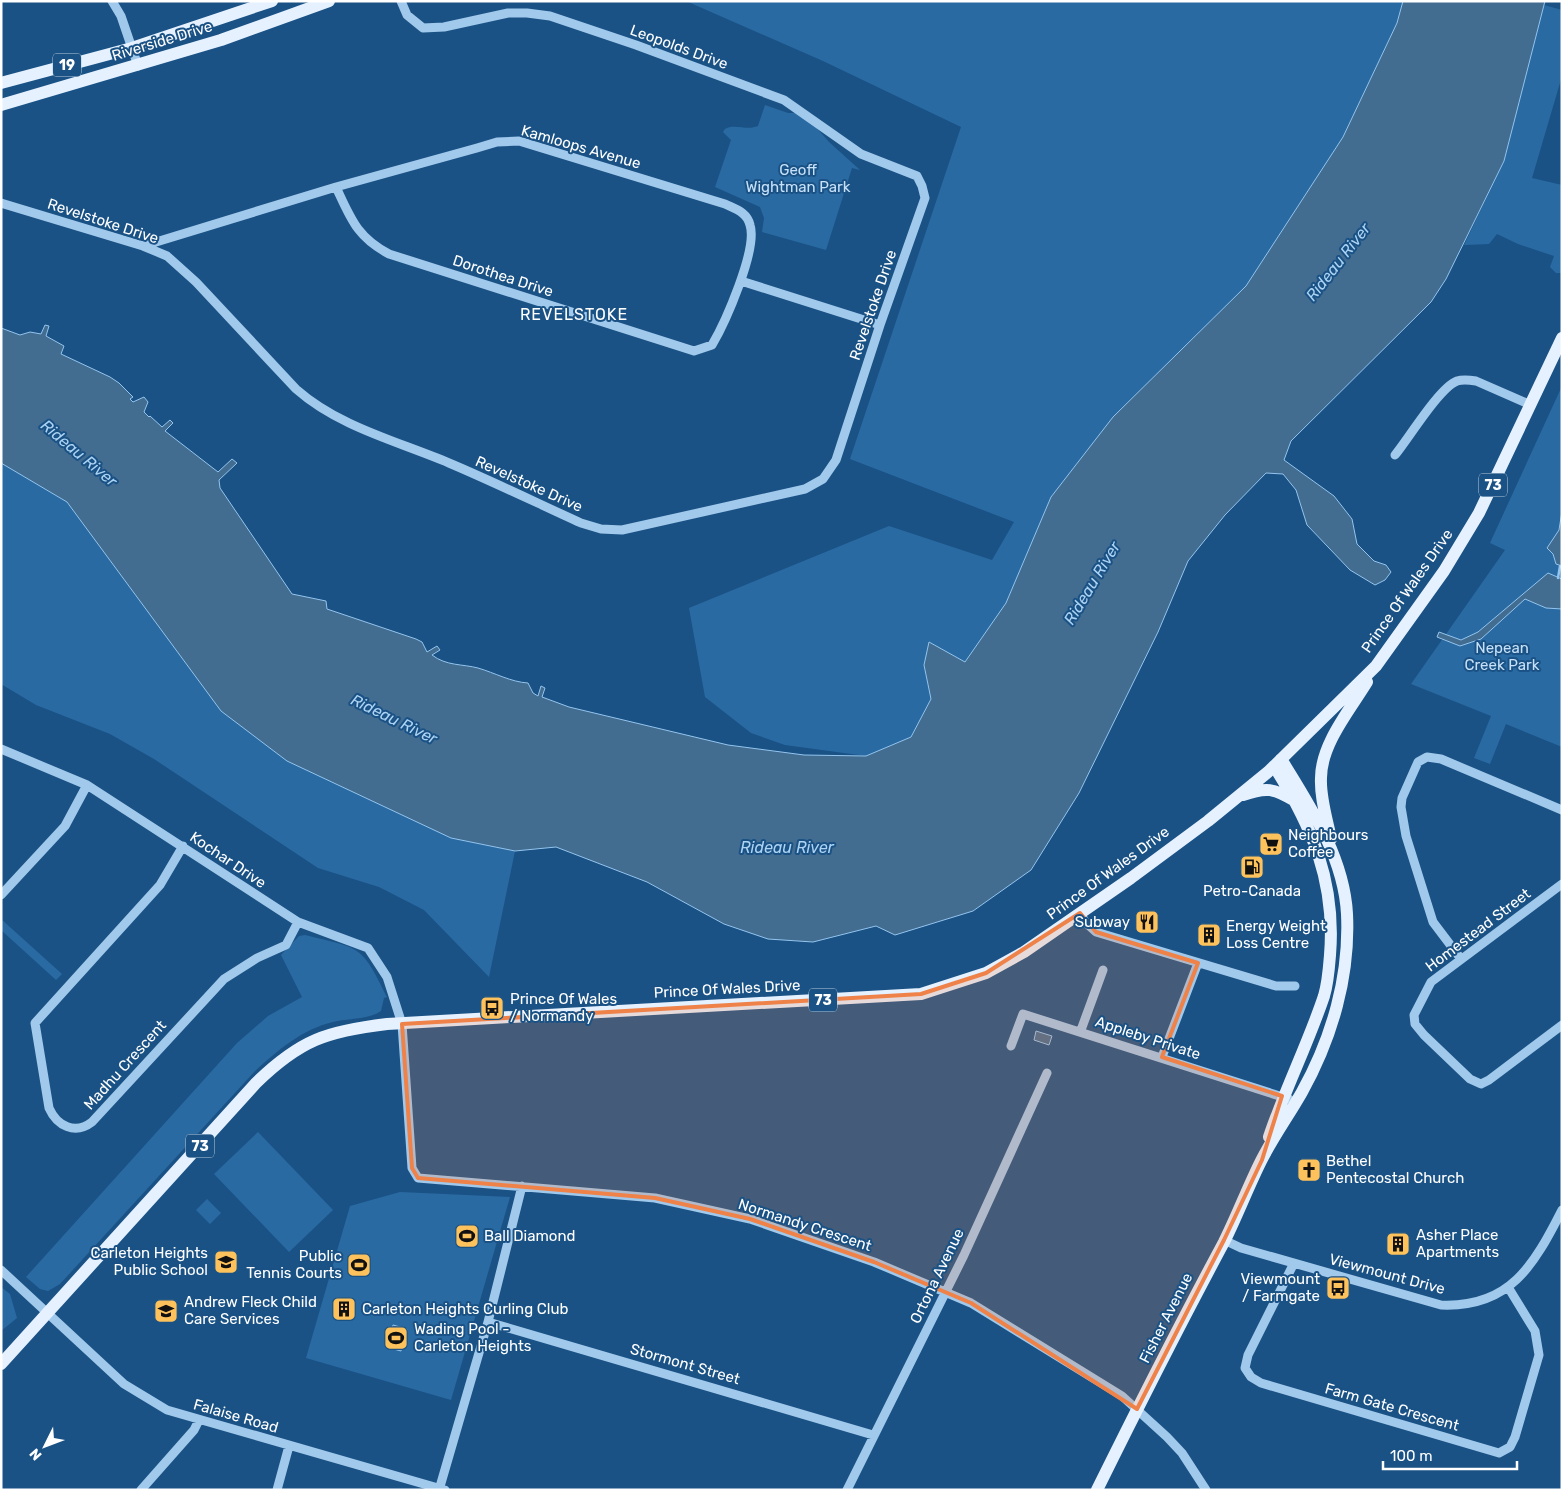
<svg xmlns="http://www.w3.org/2000/svg" width="1563" height="1491" viewBox="0 0 1563 1491" font-family="Rubik,sans-serif">
	<style>
		.green { fill: #2a6aa3 }
		.water { fill: #436c91; stroke: #93c5ee }
		.lines { fill: none; stroke-linecap: round; stroke-linejoin: round }
		.stream { stroke: #93c5ee; stroke-width: 2.5 }
		.minor { stroke: #a1c9ec; stroke-width: 9 }
		.major { stroke: #e5f1ff; stroke-width: 12 }
		.marked { fill: #ee8249; fill-opacity: 0.2; stroke: #ee8249; stroke-width: 4; stroke-linejoin: round }
		.labels { text-anchor: middle; dominant-baseline: central; stroke-width: 4; stroke-linejoin: round; paint-order: stroke }
		.shield { fill: #1a5285; stroke: #bacbda; stroke-width: 1 }
		.shield-label { font-size: 14px; font-weight: bold; fill: #fff }
		.street-label { font-size: 15px; fill: #fff; stroke: #1a5285 }
		.park-label { font-size: 15px; fill: #c6e1f9; stroke: #1a5285 }
		.poi-label { font-size: 15px; fill: #fff; stroke: #1a5285; text-anchor: start }
		.water-label { font-size: 16px; font-style: italic; fill: #acd3f3; stroke: #1a5285 }
		.neighbourhood-label { font-size: 16px; letter-spacing: 1px; fill: #fff; stroke: #1a5285 }
	</style>
	<rect width="100%" height="100%" fill="#1a5285"/>
	<path class="green" d="M686,1H1403L1397,23L1343,137L1246,286L1113,417L1051,497L1006,603L965,662L929,643L924,665L931,699L911,737L866,756L785,745L751,733L705,697L689,608L889,526L992,560L1014,522L850,459L961,127L823,61Z
		M1544,5L1562,10V76L1532,178L1562,185V273H1556L1550,267L1554,256L1518,244L1497,234L1489,244L1464,245L1504,161Z
		M765,105L788,113H798L814,125L829,142L860,170L852,168L826,250L762,232L764,218L760,207L715,187L731,140L723,132L725,129C734,123 747,131 758,126Z
		M1562,386V747L1506,724L1490,764L1474,758L1491,716L1411,684L1505,550L1490,543Z
		M1,463L67,502L221,711L451,838L515,851L489,977L424,910L379,887L318,868L154,759L110,734L36,705L1,684Z
		M1,919L62,974L56,980L1,930Z
		M305,935C361,949 361,944 387,997L384,998L381,1011C368,1020 348,1018 333,1022C302,1029 277,1051 255,1071L60,1284L48,1291L40,1289L26,1277L237,1043L268,1016L302,997L281,955L299,936Z
		M258,1132L333,1210L289,1252L214,1174Z
		M400,1192L510,1197L451,1400L306,1358L350,1206Z
		M207,1199L221,1213L210,1224L196,1210Z
		M1,1287L10,1294L17,1318L1,1331Z"/>
	<path class="water" d="M1403,1H1545L1504,161L1446,279L1431,302L1291,441L1284,460L1334,496L1352,519L1357,544L1374,561L1386,565L1391,572L1385,580L1375,585L1350,570L1307,525L1296,490L1283,474L1266,473L1225,515L1188,561L1158,632L1079,793L1031,870L973,911L895,935L876,926L813,942L768,939L724,924L647,882L556,847L515,851L451,838L287,761L221,711L67,502L1,463V328L20,335L30,332L41,334L45,325L49,326L46,336L64,346L61,354L110,377L119,383L133,397L130,399L133,402L144,397L148,402L144,412L149,417L150,416L162,427L170,420L173,423L165,431L218,472L232,459L237,463L219,480L220,488L292,594L326,601L327,609L416,639L422,642L427,652L437,646L440,650L432,655C446,666 463,664 478,668C495,673 511,682 528,683L533,693L538,696L541,686L545,688L542,697L569,707L728,745L804,755L866,756L911,737L931,699L924,665L929,642L965,662L1006,603L1051,497L1113,417L1246,286L1343,137L1397,23Z
		M1562,511V566L1556,564L1553,554L1547,548L1559,530Z
		M1548,573L1562,579V609L1546,608L1525,599L1481,639L1460,646L1437,637L1439,632L1461,640L1478,632Z
		M1036,1031L1052,1036L1049,1045L1034,1040Z
		M393,1325L407,1329L401,1351L386,1347Z"/>
	<g class="lines">
		<path class="stream" d="M1558,578L1560,566"/>
		<path class="minor" d="M112,1L121,16L138,66
			M1,203L143,246L167,256L196,282L296,389C339,427 397,441 449,463C494,482 537,503 581,523L601,529L622,530L805,489L823,479L836,460L880,325L925,198L922,186L917,176L861,154L784,100L636,45L550,16L527,13H508L444,27L423,28L407,15L401,1
			M143,246L336,187L477,148L497,142L519,141L725,204C735,209 747,212 750,225C758,249 725,323 712,345L694,351L389,254C357,237 351,219 336,187
			M741,281L880,325
			M1395,455C1409,438 1439,388 1457,381C1463,379 1470,380 1476,381L1531,405
			M1,749L87,785L298,922L368,948L387,977L402,1024L412,1168L418,1178L655,1198L750,1219L874,1262L971,1303L1122,1396L1167,1437L1182,1453L1206,1490
			M183,846L160,885L35,1023L49,1108C57,1126 75,1135 92,1122L224,979L257,958L286,945L298,922
			M1562,884L1431,982L1414,1015L1415,1024L1424,1035L1470,1079L1481,1084L1489,1080L1562,1025
			M1,895L65,826L87,785
			M1080,913L1086,923L1096,932L1276,986H1295
			M1461,959L1433,922L1406,836L1401,807L1402,798L1418,762L1427,757L1441,759L1562,810
			M1081,1030L1103,970
			M1011,1046L1023,1014L1289,1099
			M1162,1057L1198,963
			M1224,1240L1241,1248L1441,1305C1510,1308 1534,1265 1562,1210
			M1294,1263L1248,1355L1245,1368L1251,1377L1261,1383L1499,1453L1510,1447L1515,1437L1539,1355L1535,1331L1508,1287
			M1,1270L124,1384L167,1410L445,1490
			M488,1322L873,1435
			M141,1490L194,1430L199,1420
			M277,1490L289,1446
			M439,1490L488,1322L522,1186
			M847,1490L964,1255L1047,1073"/>
		<path class="major" d="M1,83L132,48L272,1
			M1,105L221,40L329,1
			M1243,795C1266,787 1274,788 1295,801
			M1331,839C1327,819 1320,798 1321,778C1321,744 1350,710 1367,682
			M1269,1137C1285,1089 1308,1044 1324,996C1328,983 1329,968 1330,955C1336,882 1312,826 1274,766
			M1,1364L256,1083C300,1040 327,1031 387,1024L921,994L986,973L1024,952L1131,878L1208,821L1268,772L1376,666L1444,571L1479,513L1562,338
			M1097,1490C1138,1407 1180,1324 1224,1242C1237,1216 1248,1187 1261,1161C1273,1137 1289,1115 1302,1092C1332,1038 1350,976 1347,914C1344,857 1310,806 1281,759"/>
	</g>
	<path class="marked" d="M1080,913L1096,932L1198,963L1162,1057L1282,1096L1262,1160L1224,1240L1137,1409L971,1303L874,1262L750,1219L655,1198L418,1178L412,1168L402,1024L921,994L986,973Z"/>
	<defs>
		<g id="supermarket-square" transform="scale(1.25)"><rect x="-9" y="-9" width="18" height="18" rx="4" fill="#fec25c" stroke="#1a5285"/><path d="M-6-5.5h2.5l.6 2H6L4.5 2H-2.5L-4.4-4H-6ZM-1.5 3.2a1.3 1.3 0 1 0 .1 0ZM3 3.2a1.3 1.3 0 1 0 .1 0Z" fill="#111"/></g>
		<g id="fuel-square" transform="scale(1.25)"><rect x="-9" y="-9" width="18" height="18" rx="4" fill="#fec25c" stroke="#1a5285"/><path d="M-5.5-6h7V0h2V4h1.3V-2.5L3-4.5l.8-.8L6-3V5H2.5V1h-1V6h-7ZM-4.2-4.7v3.2H.2V-4.7Z" fill="#111"/></g>
		<g id="restaurant-square" transform="scale(1.25)"><rect x="-9" y="-9" width="18" height="18" rx="4" fill="#fec25c" stroke="#1a5285"/><path d="M-5-6h1v4h1v-4h1v4h1v-4h1v5L-1.5 .5V6h-2V.5L-5-1ZM5-6V6H3V1.5H1.5Q1.5-4 5-6Z" fill="#111"/></g>
		<g id="building-square" transform="scale(1.25)"><rect x="-9" y="-9" width="18" height="18" rx="4" fill="#fec25c" stroke="#1a5285"/><path d="M-4-6H4V6H1V3H-1V6H-4ZM-2.5-4.3h1.7v1.8h-1.7ZM.8-4.3h1.7v1.8H.8ZM-2.5-1h1.7V.8h-1.7ZM.8-1h1.7V.8H.8Z" fill="#111"/></g>
		<g id="bus-square" transform="scale(1.25)"><rect x="-9" y="-9" width="18" height="18" rx="4" fill="#fec25c" stroke="#1a5285"/><path d="M-5-6H5V4H4V6H2V4H-2V6H-4V4H-5ZM-3.5-4V0h7V-4ZM-3.5 1.2v1.5H-2V1.2ZM2 1.2v1.5H3.5V1.2Z" fill="#111"/></g>
		<g id="church-square" transform="scale(1.25)"><rect x="-9" y="-9" width="18" height="18" rx="4" fill="#fec25c" stroke="#1a5285"/><path d="M-1.2-6h2.4v3.5h3.3v2.4h-3.3V6h-2.4V-.1h-3.3v-2.4h3.3Z" fill="#111"/></g>
		<g id="stadium-square" transform="scale(1.25)"><rect x="-9" y="-9" width="18" height="18" rx="4" fill="#fec25c" stroke="#1a5285"/><path d="M0-5a6.5 5 0 1 0 0 10a6.5 5 0 1 0 0-10ZM-3.5-1.8h7v3.6h-7Z" fill="#111"/></g>
		<g id="school-square" transform="scale(1.25)"><rect x="-9" y="-9" width="18" height="18" rx="4" fill="#fec25c" stroke="#1a5285"/><path d="M0-5L7-2L0 1L-7-2ZM-4 1L0 2.5L4 1V4Q0 6-4 4Z" fill="#111"/></g>
	</defs>
	<g fill-rule="evenodd">
		<use href="#supermarket-square" x="1271" y="844"/>
		<use href="#fuel-square" x="1252" y="867"/>
		<use href="#restaurant-square" x="1147" y="922"/>
		<use href="#building-square" x="1209" y="935"/>
		<use href="#bus-square" x="492" y="1008"/>
		<use href="#church-square" x="1309" y="1170"/>
		<use href="#stadium-square" x="467" y="1236"/>
		<use href="#building-square" x="1398" y="1244"/>
		<use href="#school-square" x="226" y="1262"/>
		<use href="#stadium-square" x="359" y="1265"/>
		<use href="#bus-square" x="1338" y="1288"/>
		<use href="#building-square" x="344" y="1309"/>
		<use href="#school-square" x="166" y="1311"/>
		<use href="#stadium-square" x="396" y="1338"/>
	</g>
	<g class="labels">
		<g class="shield">
			<rect x="53" y="53.5" width="28" height="23" rx="4"/>
			<rect x="1479" y="473.5" width="28" height="23" rx="4"/>
			<rect x="809" y="988.5" width="28" height="23" rx="4"/>
			<rect x="186" y="1134.5" width="28" height="23" rx="4"/>
		</g>
		<g class="shield-label">
			<text x="67" y="65">19</text>
			<text x="1493" y="485">73</text>
			<text x="823" y="1000">73</text>
			<text x="200" y="1146">73</text>
		</g>
		<g class="street-label">
			<text transform="translate(162 41) rotate(-17)">Riverside Drive</text>
			<text transform="translate(679 47) rotate(20)">Leopolds Drive</text>
			<text transform="translate(581 147) rotate(16)">Kamloops Avenue</text>
			<text transform="translate(103 221) rotate(18)">Revelstoke Drive</text>
			<text transform="translate(503 276) rotate(18)">Dorothea Drive</text>
			<text transform="translate(873 305) rotate(-71)">Revelstoke Drive</text>
			<text transform="translate(529 484) rotate(24)">Revelstoke Drive</text>
			<text transform="translate(1407 591) rotate(-55)">Prince Of Wales Drive</text>
			<text transform="translate(228 860) rotate(34)">Kochar Drive</text>
			<text transform="translate(1108 873) rotate(-36)">Prince Of Wales Drive</text>
			<text transform="translate(1478 930) rotate(-37)">Homestead Street</text>
			<text transform="translate(727 989) rotate(-3)">Prince Of Wales Drive</text>
			<text transform="translate(1148 1038) rotate(18)">Appleby Private</text>
			<text transform="translate(125 1065) rotate(-48)">Madhu Crescent</text>
			<text transform="translate(805 1225) rotate(18)">Normandy Crescent</text>
			<text transform="translate(1387 1274) rotate(15)">Viewmount Drive</text>
			<text transform="translate(937 1276) rotate(-64)">Ortona Avenue</text>
			<text transform="translate(1166 1318) rotate(-63)">Fisher Avenue</text>
			<text transform="translate(685 1364) rotate(16)">Stormont Street</text>
			<text transform="translate(1392 1407) rotate(16)">Farm Gate Crescent</text>
			<text transform="translate(236 1416) rotate(16)">Falaise Road</text>
		</g>
		<g class="park-label">
			<text x="798" y="170">Geoff<tspan x="798" dy="17">Wightman Park</tspan></text>
			<text x="1502" y="648">Nepean<tspan x="1502" dy="17">Creek Park</tspan></text>
		</g>
		<g class="poi-label">
			<text x="1288" y="835">Neighbours<tspan x="1288" dy="17">Coffee</tspan></text>
			<text x="1252" y="891" text-anchor="middle">Petro-Canada</text>
			<text x="1130" y="922" text-anchor="end">Subway</text>
			<text x="1226" y="926">Energy Weight<tspan x="1226" dy="17">Loss Centre</tspan></text>
			<text x="510" y="999">Prince Of Wales<tspan x="510" dy="17">/ Normandy</tspan></text>
			<text x="1326" y="1161">Bethel<tspan x="1326" dy="17">Pentecostal Church</tspan></text>
			<text x="1416" y="1235">Asher Place<tspan x="1416" dy="17">Apartments</tspan></text>
			<text x="484" y="1236">Ball Diamond</text>
			<text x="208" y="1253" text-anchor="end">Carleton Heights<tspan x="208" dy="17">Public School</tspan></text>
			<text x="342" y="1256" text-anchor="end">Public<tspan x="342" dy="17">Tennis Courts</tspan></text>
			<text x="1320" y="1279" text-anchor="end">Viewmount<tspan x="1320" dy="17">/ Farmgate</tspan></text>
			<text x="184" y="1302">Andrew Fleck Child<tspan x="184" dy="17">Care Services</tspan></text>
			<text x="362" y="1309">Carleton Heights Curling Club</text>
			<text x="414" y="1329">Wading Pool -<tspan x="414" dy="17">Carleton Heights</tspan></text>
		</g>
		<g class="water-label">
			<text transform="translate(1338 262) rotate(-52)">Rideau River</text>
			<text transform="translate(79 453) rotate(40)">Rideau River</text>
			<text transform="translate(1092 583) rotate(-59)">Rideau River</text>
			<text transform="translate(394 719) rotate(26)">Rideau River</text>
			<text x="787" y="847">Rideau River</text>
		</g>
		<g class="neighbourhood-label">
			<text x="574" y="314">REVELSTOKE</text>
		</g>
	</g>
	<rect width="1563" height="1491" fill="none" stroke="#ffffff" stroke-width="5"/>
	<g transform="translate(45 1446) rotate(228)" stroke="#1a5285" stroke-width="4" paint-order="stroke">
	<path d="M0-4L9 19L0 12L-9 19Z" fill="#ffffff"/>
	<text y="-8" font-size="14" font-weight="bold" text-anchor="middle" fill="#ffffff">N</text>
	</g>
	<path d="M1383 1461v8h134v-8" fill="none" stroke="#ffffff" stroke-width="2.5"/>
	<text x="1390" y="1461" font-size="15" fill="#ffffff" stroke="#1a5285" stroke-width="4" paint-order="stroke">100 m</text>
</svg>
